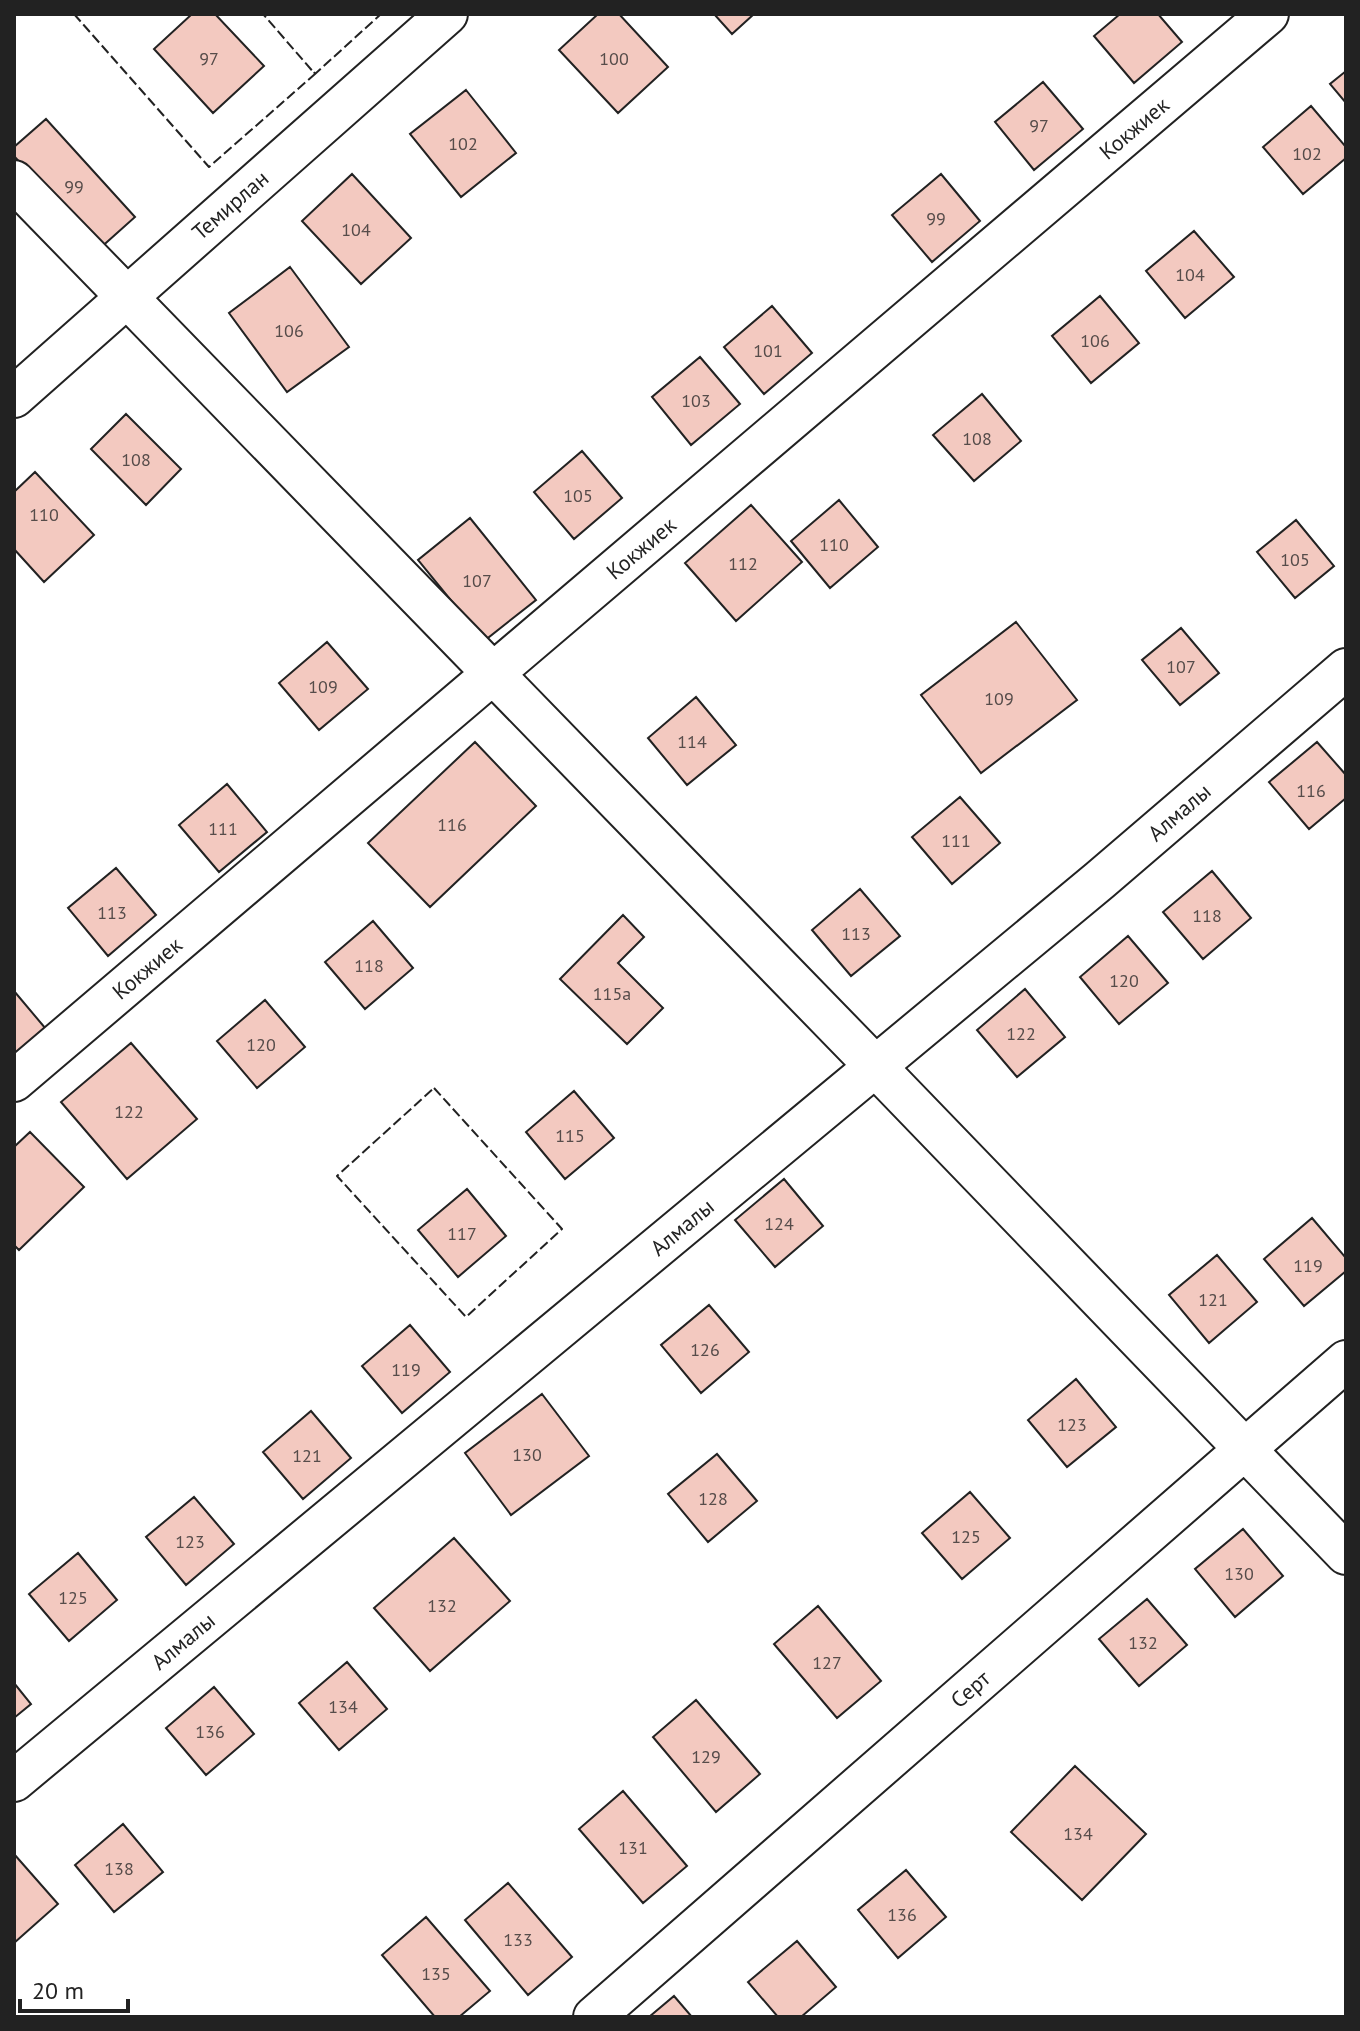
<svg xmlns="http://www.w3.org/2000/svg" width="1360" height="2031" viewBox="0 0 1360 2031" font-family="'PT Sans',sans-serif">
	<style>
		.building { fill: #f3c9c0; stroke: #222; stroke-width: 2 }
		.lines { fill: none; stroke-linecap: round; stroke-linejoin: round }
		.minor-casing { stroke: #222; stroke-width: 44 }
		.minor { stroke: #fff; stroke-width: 40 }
		.fence { stroke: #222; stroke-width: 2; stroke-dasharray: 10 4; stroke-linecap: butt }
		.labels { text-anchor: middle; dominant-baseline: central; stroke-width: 6; stroke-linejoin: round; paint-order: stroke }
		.number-label { font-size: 18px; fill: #564c4a }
		.street-label { font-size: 22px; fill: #222; stroke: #fff }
	</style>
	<rect width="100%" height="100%" fill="#fff"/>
	<path class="building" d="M192,14H215L264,66L213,113L154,49Z
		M598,14H619L668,67L618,113L559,50Z
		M714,14H754L732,34Z
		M1120,14H1158L1182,42L1134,83L1094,36Z
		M1346,71V103L1330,84Z
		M1043,82L1083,129L1034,170L995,122Z
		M466,90L516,153L461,197L410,134Z
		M1311,106L1346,147V158L1303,194L1263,147Z
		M46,119L135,217L98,250L14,156V147Z
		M352,174L411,238L361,284L302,221Z
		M941,174L980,221L932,262L892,215Z
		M1194,231L1234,277L1185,318L1146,271Z
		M290,267L349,347L287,392L229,313Z
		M1100,296L1139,343L1091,383L1052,336Z
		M772,306L812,353L764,394L724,347Z
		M700,357L740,404L691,445L652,397Z
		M982,394L1021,441L974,481L933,435Z
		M126,414L181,469L146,505L91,449Z
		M582,451L622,498L574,539L534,492Z
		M35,472L94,535L44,582L14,549V492Z
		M839,500L878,547L830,588L791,541Z
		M751,505L802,562L736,621L685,563Z
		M470,518L536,600L484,641L418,560Z
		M1296,520L1334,566L1295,598L1257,552Z
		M1016,622L1077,700L981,773L921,695Z
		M1181,628L1219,673L1180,705L1142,660Z
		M327,642L368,689L319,730L279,683Z
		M696,697L736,745L687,785L648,738Z
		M475,742L536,806L430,907L368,843Z
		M1317,742L1346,775V798L1309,829L1269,782Z
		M227,784L267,832L219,872L179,825Z
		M960,797L1000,843L952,884L912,837Z
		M116,868L156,915L108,956L68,908Z
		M1212,871L1251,918L1203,959L1163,912Z
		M860,889L900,936L851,976L812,930Z
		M623,915L644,937L618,963L663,1008L627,1044L560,979Z
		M373,921L413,968L365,1009L325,962Z
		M1128,936L1168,983L1119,1024L1080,977Z
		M1025,989L1065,1037L1017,1077L977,1030Z
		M14,991L51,1035L14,1066Z
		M265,1000L305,1047L257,1088L217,1041Z
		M131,1043L197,1119L127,1179L61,1102Z
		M574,1091L614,1138L565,1179L526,1132Z
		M30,1132L84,1187L19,1250L14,1245V1147Z
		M784,1179L823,1226L775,1267L735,1220Z
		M467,1189L506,1236L458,1277L418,1230Z
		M1312,1218L1346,1258V1271L1304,1306L1264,1259Z
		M1217,1255L1257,1302L1209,1343L1169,1295Z
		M709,1305L749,1352L701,1393L661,1345Z
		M410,1325L450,1372L402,1413L362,1366Z
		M1076,1379L1116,1427L1067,1467L1028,1420Z
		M542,1394L589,1456L511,1515L465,1453Z
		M311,1411L351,1458L303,1499L263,1452Z
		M717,1454L757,1501L708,1542L668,1494Z
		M970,1492L1010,1538L962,1579L922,1533Z
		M194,1497L234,1544L186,1585L146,1537Z
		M1243,1529L1283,1576L1235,1617L1195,1569Z
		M454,1538L510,1601L430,1671L374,1608Z
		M78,1553L117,1600L69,1641L29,1594Z
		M1147,1599L1187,1645L1139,1686L1099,1639Z
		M818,1606L881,1681L837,1718L774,1644Z
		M347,1662L387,1709L339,1750L299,1703Z
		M14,1683L31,1704L14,1718Z
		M214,1687L254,1734L206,1775L166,1728Z
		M696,1700L760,1774L716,1812L653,1737Z
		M1075,1766L1146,1834L1082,1900L1011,1832Z
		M623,1791L687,1866L643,1903L579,1829Z
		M123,1824L163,1872L114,1912L75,1865Z
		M14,1854L58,1904L14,1943Z
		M906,1870L946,1917L898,1958L858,1910Z
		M508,1883L572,1957L528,1995L465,1920Z
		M426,1917L490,1991L459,2017H435L382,1955Z
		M797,1941L836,1987L801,2017H778L748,1982Z
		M674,1996L692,2017H649Z"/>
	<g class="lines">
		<g class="minor-casing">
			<path id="minor" d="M14,181L875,1066L1346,1554
				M14,397L447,14
				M14,1081L1268,14
				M14,1781L1100,880L1346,669
				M594,2017L1346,1361"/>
		</g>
		<use href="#minor" class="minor"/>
		<path class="fence" d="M74,14L209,167L315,74L263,14
			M314,72L315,74L381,14
			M434,1088L562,1229L466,1317L337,1176Z"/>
	</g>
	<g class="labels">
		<g class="number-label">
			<text x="209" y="58">97</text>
			<text x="614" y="58">100</text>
			<text x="1039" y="125">97</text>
			<text x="463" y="143">102</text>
			<text x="1307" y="153">102</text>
			<text x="74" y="186">99</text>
			<text x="936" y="218">99</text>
			<text x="356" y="229">104</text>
			<text x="1190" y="274">104</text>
			<text x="289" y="330">106</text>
			<text x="1095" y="340">106</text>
			<text x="768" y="350">101</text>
			<text x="696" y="400">103</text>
			<text x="977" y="438">108</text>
			<text x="136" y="459">108</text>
			<text x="578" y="495">105</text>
			<text x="44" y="514">110</text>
			<text x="834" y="544">110</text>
			<text x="1295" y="559">105</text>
			<text x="743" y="563">112</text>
			<text x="477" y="580">107</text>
			<text x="1181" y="666">107</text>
			<text x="323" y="686">109</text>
			<text x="999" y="698">109</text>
			<text x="692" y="741">114</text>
			<text x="1311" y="790">116</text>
			<text x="452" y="824">116</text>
			<text x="223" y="828">111</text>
			<text x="956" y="840">111</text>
			<text x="112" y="912">113</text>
			<text x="1207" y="915">118</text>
			<text x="856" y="933">113</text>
			<text x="369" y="965">118</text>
			<text x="1124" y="980">120</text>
			<text x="612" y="993">115а</text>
			<text x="1021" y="1033">122</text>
			<text x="261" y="1044">120</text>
			<text x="129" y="1111">122</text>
			<text x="570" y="1135">115</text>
			<text x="779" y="1223">124</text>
			<text x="462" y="1233">117</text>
			<text x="1308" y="1265">119</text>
			<text x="1213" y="1299">121</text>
			<text x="705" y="1349">126</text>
			<text x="406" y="1369">119</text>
			<text x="1072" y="1424">123</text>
			<text x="527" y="1454">130</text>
			<text x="307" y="1455">121</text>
			<text x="713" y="1498">128</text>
			<text x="966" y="1536">125</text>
			<text x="190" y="1541">123</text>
			<text x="1239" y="1573">130</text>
			<text x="73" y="1597">125</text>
			<text x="442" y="1605">132</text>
			<text x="1143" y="1642">132</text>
			<text x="827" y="1662">127</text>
			<text x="343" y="1706">134</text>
			<text x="210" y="1731">136</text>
			<text x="706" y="1756">129</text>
			<text x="1078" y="1833">134</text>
			<text x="633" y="1847">131</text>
			<text x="119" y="1868">138</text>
			<text x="902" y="1914">136</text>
			<text x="518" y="1939">133</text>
			<text x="436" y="1973">135</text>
		</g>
		<g class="street-label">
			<text transform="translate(1134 128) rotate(-40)">Кокжиек</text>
			<text transform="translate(230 205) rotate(-41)">Темирлан</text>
			<text transform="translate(641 548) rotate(-40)">Кокжиек</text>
			<text transform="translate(1179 812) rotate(-41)">Алмалы</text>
			<text transform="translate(147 968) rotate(-40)">Кокжиек</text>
			<text transform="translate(682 1227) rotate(-40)">Алмалы</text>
			<text transform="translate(183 1641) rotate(-40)">Алмалы</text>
			<text transform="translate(970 1689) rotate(-41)">Серт</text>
		</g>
	</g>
	<rect width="1360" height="2031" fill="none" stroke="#222222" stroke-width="32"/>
	<path d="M20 1999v12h108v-12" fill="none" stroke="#222222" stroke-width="4"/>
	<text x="32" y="1999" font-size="24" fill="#222222" stroke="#ffffff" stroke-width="6" paint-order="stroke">20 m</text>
</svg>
